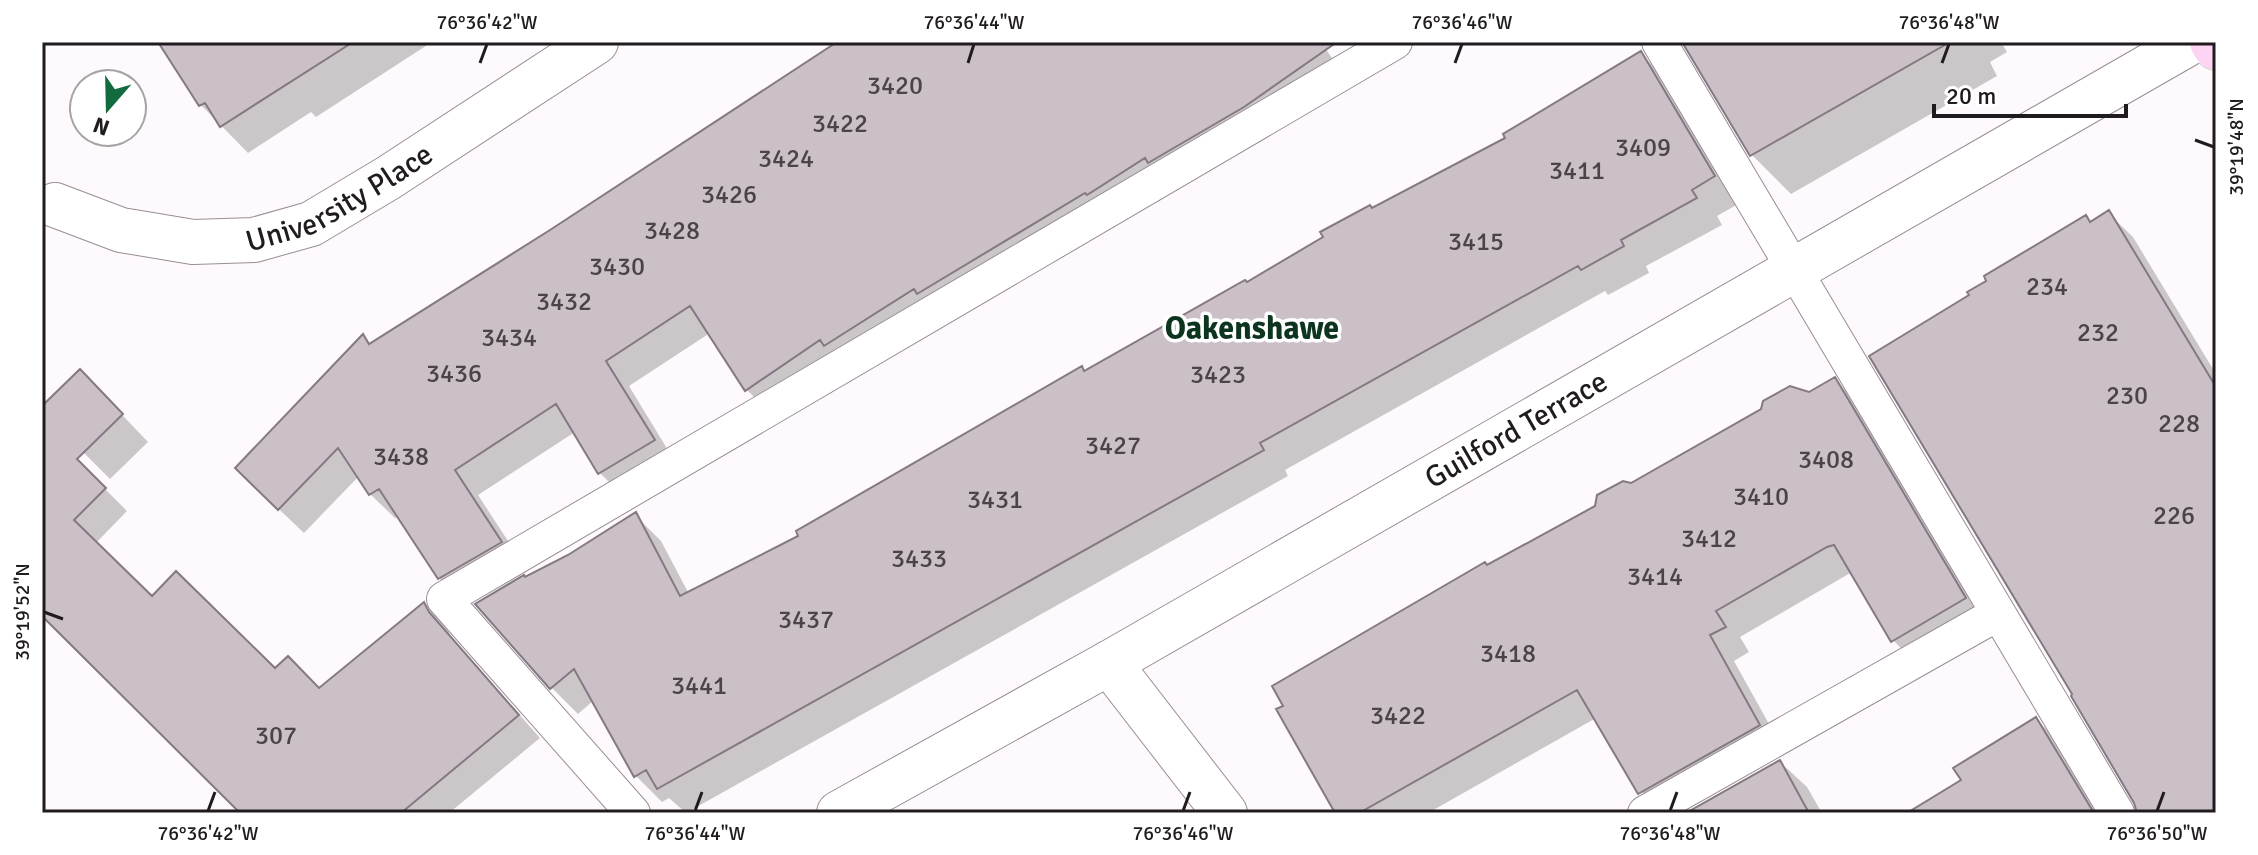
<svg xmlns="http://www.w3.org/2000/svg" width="2258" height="855" viewBox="0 0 2258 855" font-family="Signika,sans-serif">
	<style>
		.shadow { fill: #0003 }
		.building { fill: #cbbfc8; stroke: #847981; stroke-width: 2 }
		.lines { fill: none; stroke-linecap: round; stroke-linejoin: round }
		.lane-casing { stroke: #998e96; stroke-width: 36 }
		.street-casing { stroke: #998e96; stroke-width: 46 }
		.primary-casing { stroke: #d7d6d6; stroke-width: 46 }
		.lane { stroke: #fff; stroke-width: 34 }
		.street { stroke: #fff; stroke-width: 44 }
		.primary { stroke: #fdd4f4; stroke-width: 44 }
		.ticks { fill: none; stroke: #1f1b1e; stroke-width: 3 }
		.labels { text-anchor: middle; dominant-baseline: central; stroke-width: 7; stroke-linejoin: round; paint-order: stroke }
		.number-label { font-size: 26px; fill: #4a4448 }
		.street-label { font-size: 30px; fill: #1f1b1e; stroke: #fff }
		.neighbourhood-label { font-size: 32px; font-weight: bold; fill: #0d341e; stroke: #fff }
		.neatline { fill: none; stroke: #1f1b1e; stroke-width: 3 }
		.ticks-label { font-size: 20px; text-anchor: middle; fill: #1f1b1e }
	</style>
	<rect width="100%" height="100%" fill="#fef9fc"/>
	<path class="shadow" d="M161,42H432L316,117L311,112L248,153L201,105Z
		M841,42H1321L1345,77L771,414L747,390L710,333L629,386L677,465L624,497L600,473L575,432L478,495L525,567L464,602L439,578L399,516L395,518L370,494L359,476L304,533L262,493L363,337L371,346L551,232Z
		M1684,42H2001L2007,52L1990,62L1997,76L1791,194L1752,155Z
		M1641,54L1667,80L1740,203L1717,216L1722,225L1646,266L1649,273L1608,295L1605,291L1285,470L1288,476L686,813L669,798L662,802L636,776L594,700L578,714L552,688L569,556L635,515L661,541L689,594L801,536L1085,372L1246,284L1373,210L1507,138Z
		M2108,213L2133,237L2216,374V813H2139L1972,296L2086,217L2092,223Z
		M1834,379L1859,404L1990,623L1918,666L1893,640L1852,572L1740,637L1749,652L1734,661L1784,751L1660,810L1635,785L1596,718L1428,813H1341L1488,567L1632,486Z
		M106,398L148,442L110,479L42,411Z
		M45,429L127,511L95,544L152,599L275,671L319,691L424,604L446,626L451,637L540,738L449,813H244L42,611V432Z
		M2036,719L2061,744L2102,813H1911L1964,781Z
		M1780,762L1807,787L1822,813H1690Z"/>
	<path class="building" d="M158,42H353L220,127L205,103L199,106Z
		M837,42H1337L1244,107L1148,163L1145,158L1087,195L1085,193L917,294L914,289L824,346L820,340L745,391L690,306L606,361L655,440L598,474L556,404L455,470L502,542L438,579L379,489L369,495L338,448L278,510L235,468L363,334L369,344L550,230Z
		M1682,42H1950L1750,156Z
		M1641,51L1715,176L1692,190L1697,198L1621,240L1624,246L1581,270L1578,266L1260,443L1264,450L657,789L646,770L634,777L574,669L550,689L475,604L524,575L525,577L568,555L636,512L680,596L798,536L796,531L1082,366L1084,371L1245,280L1247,282L1323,237L1320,232L1370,205L1372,208L1505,138L1503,134Z
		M2109,210L2216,387V813H2137L2134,803L2071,696L2072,694L1869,356L1969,295L1967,292L1986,281L1984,276L2086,215L2090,222Z
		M80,369L123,414L77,459L106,488L74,520L152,596L176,571L275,668L288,656L319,688L424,602L429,612L519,715L401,813H240L42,616V406Z
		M1835,377L1966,598L1891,642L1834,545L1827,547L1716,611L1726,627L1710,635L1760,725L1638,794L1577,690L1359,813H1335L1276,709L1283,706L1272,686L1485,562L1487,565L1595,506L1597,495L1623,481L1631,483L1761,409L1763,401L1790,386L1809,392Z
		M2036,717L2094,813H1907L1961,780L1953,768Z
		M1780,760L1809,813H1686Z"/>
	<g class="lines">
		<g class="lane-casing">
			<path id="lane" d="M1659,42L2117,813
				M633,813L444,599L1395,42
				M1645,813L1997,614"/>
		</g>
		<g class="street-casing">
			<g id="street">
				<path id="s1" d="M55,205L121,230L193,242L254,240L311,224L388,178L596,42"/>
				<path d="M1109,663L1225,813"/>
				<path id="s2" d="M839,813L1109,663L2191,42"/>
			</g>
		</g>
		<g class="primary-casing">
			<path id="primary" d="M2212,42L2216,48"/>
		</g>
		<use href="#lane" class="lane"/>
		<use href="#street" class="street"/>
		<use href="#primary" class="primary"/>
	</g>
	<path class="ticks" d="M480,63L487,44M968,63L974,44M1455,63L1462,44M1942,63L1949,44M2195,140L2214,147M44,612L63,619M208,811L215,792M695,811L702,792M1183,811L1190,792M1670,811L1677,792M2157,811L2164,792"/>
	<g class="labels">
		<g class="number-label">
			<text x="895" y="86">3420</text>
			<text x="840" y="124">3422</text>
			<text x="1643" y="148">3409</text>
			<text x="786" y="159">3424</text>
			<text x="1577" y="171">3411</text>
			<text x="729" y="195">3426</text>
			<text x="672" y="231">3428</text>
			<text x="1476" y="242">3415</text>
			<text x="617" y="267">3430</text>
			<text x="2047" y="287">234</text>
			<text x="564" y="302">3432</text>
			<text x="2098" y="333">232</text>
			<text x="509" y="338">3434</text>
			<text x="454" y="374">3436</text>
			<text x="1218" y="375">3423</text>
			<text x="2127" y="396">230</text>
			<text x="2179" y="424">228</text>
			<text x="1113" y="446">3427</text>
			<text x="401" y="457">3438</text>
			<text x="1826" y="460">3408</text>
			<text x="1761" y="497">3410</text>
			<text x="995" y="500">3431</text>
			<text x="2174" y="516">226</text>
			<text x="1709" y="539">3412</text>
			<text x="919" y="559">3433</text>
			<text x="1655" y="577">3414</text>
			<text x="806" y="620">3437</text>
			<text x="1508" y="654">3418</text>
			<text x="699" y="686">3441</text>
			<text x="1398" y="716">3422</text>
			<text x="276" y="736">307</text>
		</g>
		<g class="street-label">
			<text stroke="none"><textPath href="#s1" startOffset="300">University Place</textPath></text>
			<text stroke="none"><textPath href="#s2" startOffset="778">Guilford Terrace</textPath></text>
		</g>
		<g class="neighbourhood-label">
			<text x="1252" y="328">Oakenshawe</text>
		</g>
	</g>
	<rect width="2258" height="855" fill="none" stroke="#ffffff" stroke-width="88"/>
	<g transform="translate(108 108) rotate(200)"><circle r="38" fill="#ffffff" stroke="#a5a4a5" stroke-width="2"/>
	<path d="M0-6L14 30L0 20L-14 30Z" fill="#126b3e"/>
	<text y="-12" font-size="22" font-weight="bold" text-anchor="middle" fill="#1f1b1e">N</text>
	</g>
	<path d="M1934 104v12h192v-12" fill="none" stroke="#1f1b1e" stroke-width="4"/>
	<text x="1946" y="104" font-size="24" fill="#1f1b1e" stroke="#ffffff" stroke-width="6" paint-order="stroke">20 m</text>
	<rect x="44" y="44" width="2170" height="767" class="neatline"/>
	<g class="ticks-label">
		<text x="487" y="29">76°36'42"W</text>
		<text x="974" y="29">76°36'44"W</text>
		<text x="1462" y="29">76°36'46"W</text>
		<text x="1949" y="29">76°36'48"W</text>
		<text transform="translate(2236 147) rotate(-90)" y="7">39°19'48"N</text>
		<text transform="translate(22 612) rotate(-90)" y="7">39°19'52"N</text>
		<text x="208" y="840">76°36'42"W</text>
		<text x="695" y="840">76°36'44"W</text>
		<text x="1183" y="840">76°36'46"W</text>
		<text x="1670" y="840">76°36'48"W</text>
		<text x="2157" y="840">76°36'50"W</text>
	</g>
</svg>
